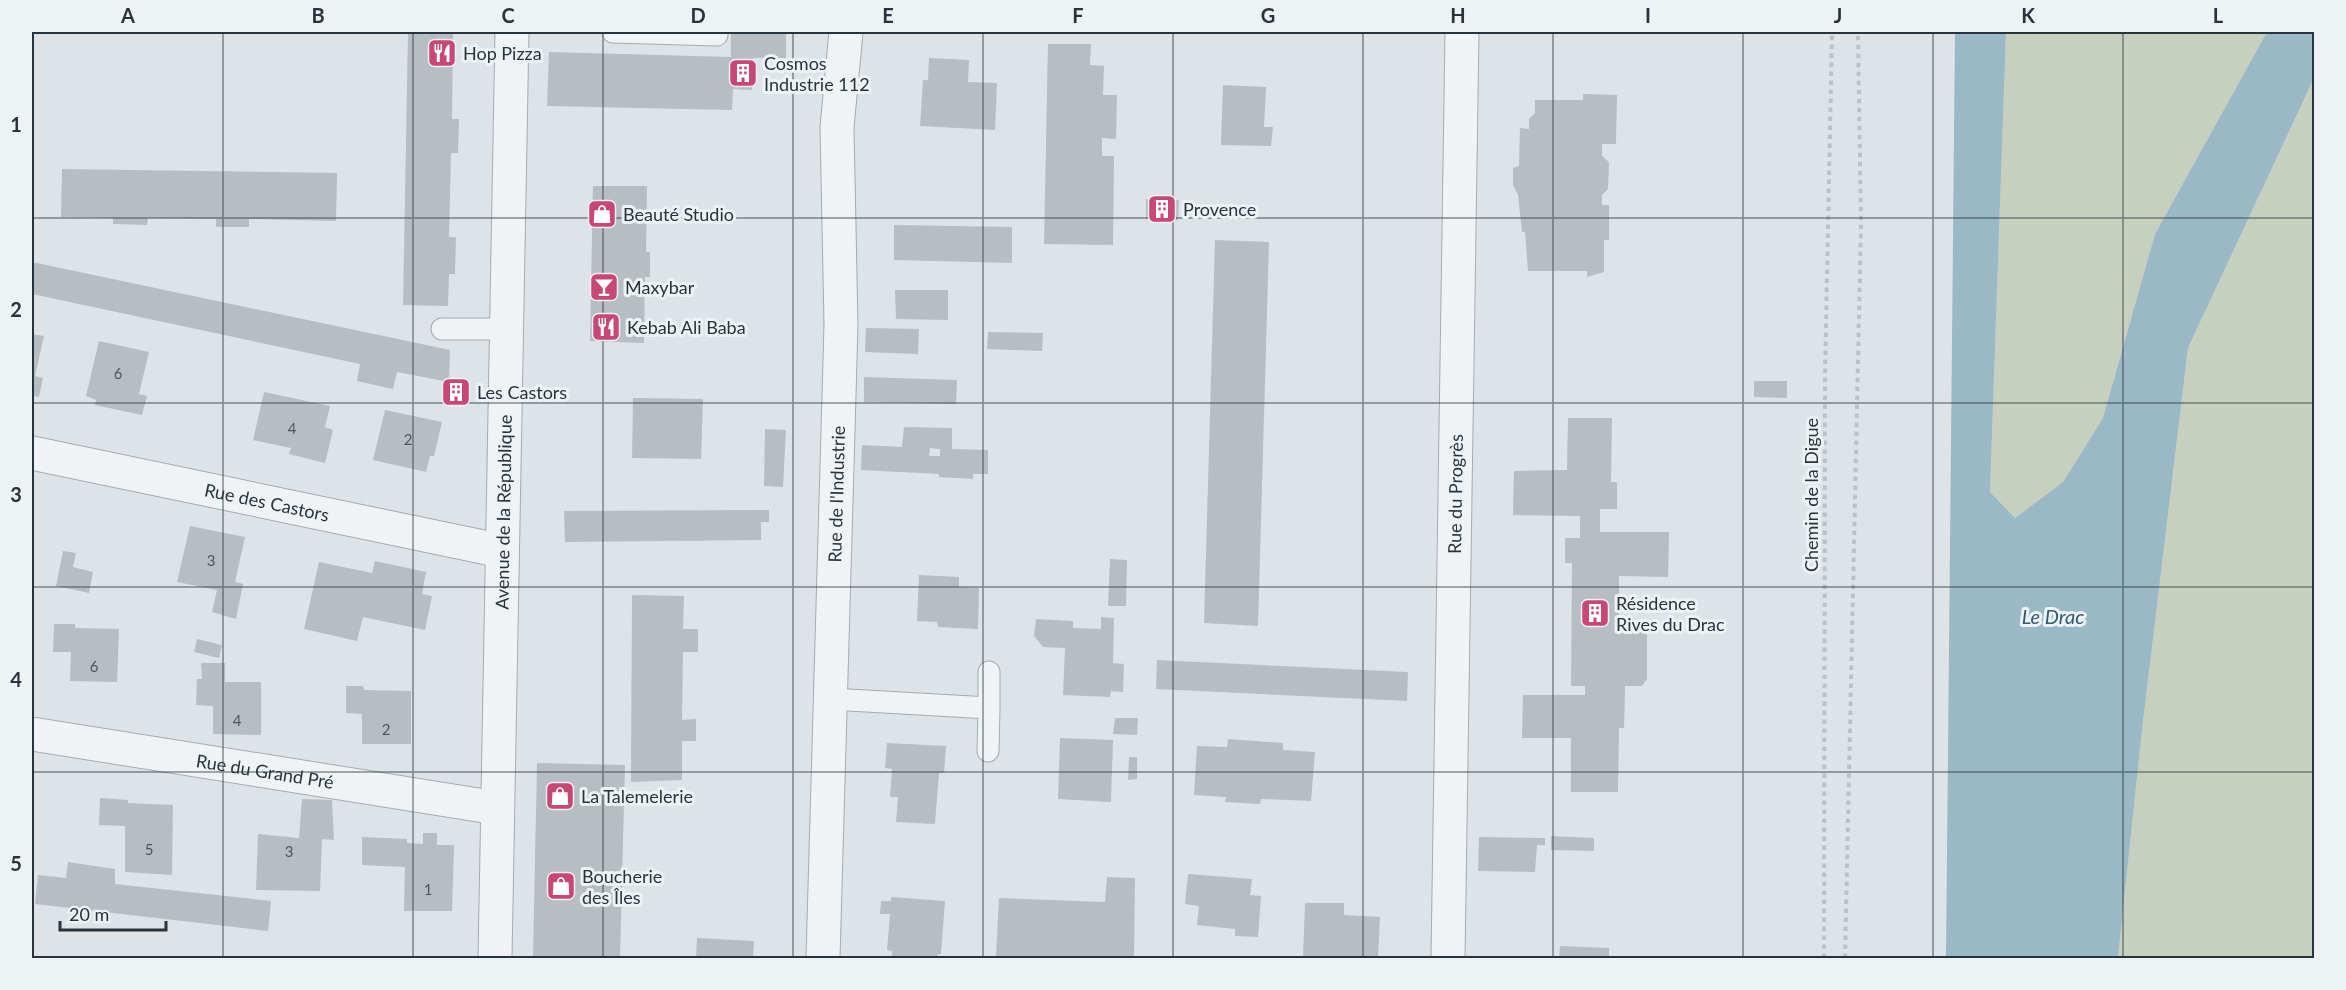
<svg xmlns="http://www.w3.org/2000/svg" width="2346" height="990" viewBox="0 0 2346 990" font-family="Lato,sans-serif">
	<style>
		.green { fill: #c7d0bf }
		.water { fill: #9ab8c6 }
		.building { fill: #b6bec3; fill-rule: evenodd }
		.lines { fill: none; stroke-linecap: round; stroke-linejoin: round }
		.service-casing { stroke: #a4abb1; stroke-width: 23 }
		.minor-casing { stroke: #a4abb1; stroke-width: 35 }
		.tertiary-casing { stroke: #a4abb1; stroke-width: 35 }
		.path { stroke: #bcc1c5; stroke-width: 4; stroke-dasharray: 4.5 4.5; stroke-linecap: butt }
		.service { stroke: #f0f3f5; stroke-width: 21 }
		.minor { stroke: #f0f3f5; stroke-width: 33 }
		.tertiary { stroke: #f0f3f5; stroke-width: 33 }
		.grid { fill: none; stroke: #28343d; stroke-width: 1.5; stroke-opacity: 0.55 }
		.labels { text-anchor: middle; dominant-baseline: central; stroke-width: 6; stroke-linejoin: round; paint-order: stroke }
		.number-label { font-size: 15px; fill: #4c565e }
		.poi-label { font-size: 18px; fill: #28343d; stroke: #edf2f5; text-anchor: start }
		.street-label { font-size: 18px; fill: #28343d; stroke: #edf2f5 }
		.water-label { font-size: 20px; font-style: italic; fill: #345a6f; stroke: #edf2f5 }
		.neatline { fill: none; stroke: #28343d; stroke-width: 2 }
		.grid-label { font-size: 20px; text-anchor: middle; font-weight: bold; fill: #28343d }
	</style>
	<rect width="100%" height="100%" fill="#dee3e7"/>
	<path class="green" d="M2006,32H2267L2155,234L2103,418L2063,482L2015,518L1990,492Z
		M2314,78V958H2118L2142,730L2188,348Z"/>
	<path class="water" d="M1955,32H2006L1990,492L2015,518L2063,482L2103,418L2155,234L2267,32H2314V78L2188,348L2142,730L2118,958H1946Z"/>
	<path class="building" d="M408,32H453L452,119H459L458,153H451L449,237H456L455,274H449L448,306L403,305Z
		M731,32H786V58H753L752,90L733,89L732,110L547,106L549,52L731,57Z
		M1048,44H1091L1090,65L1104,66L1103,95H1117L1116,139L1102,138V156H1114L1113,245L1044,244Z
		M929,58L969,60L968,82L997,83L995,130L920,126L923,80H928Z
		M1223,85L1266,87L1264,127H1273L1271,146L1221,145Z
		M1583,94L1617,95L1616,144H1602V156L1609,162L1608,189L1602,195V205H1609V240H1604V272L1587,277V271H1528L1525,232H1522L1518,195L1513,185V168L1519,166L1520,128L1529,129V119L1535,113V100H1583Z
		M62,169L337,173L336,221L249,219V227H216V219L148,218L147,225L113,224V218L61,217Z
		M593,186H647L646,252H650V277H645L644,343L590,341Z
		M1146,199L1179,200L1178,220L1146,219Z
		M894,225L1012,227V263L894,260Z
		M1215,240L1269,242L1258,626L1204,623Z
		M32,262L450,350L449,382L397,372L393,389L357,381L360,364L32,294Z
		M895,290H948V320L896,319Z
		M866,328L919,329L918,354L865,352Z
		M988,332L1043,333L1042,351L987,349Z
		M32,334L44,336L35,376L43,378L39,397L32,396Z
		M99,341L149,352L139,394L147,396L142,415L95,405L96,400L86,396Z
		M864,377L957,380L956,404L864,402Z
		M1754,381H1787V398L1754,397Z
		M449,382L465,385L462,401L446,398Z
		M264,392L330,406L325,427L333,430L325,463L289,454L291,448L253,440Z
		M633,398L703,399L701,459L632,458Z
		M385,410L442,422L434,456H430L426,472L373,460Z
		M1568,418H1612L1611,482H1617V509H1600V532H1669L1668,577L1619,576V628L1640,627L1647,635V679L1642,686H1625L1624,728H1619L1618,792H1571V738H1522L1523,695H1585V686H1571L1572,563H1565V538H1580V516L1513,515L1514,471L1567,470Z
		M904,427L952,428V449L988,450V474H973V479L939,477V474L861,470L862,445L902,447ZM930,448L940,449V456H929Z
		M765,429L786,430L783,487L764,486Z
		M769,510V522H761V540L565,542L564,511Z
		M190,526L245,537L235,582L243,584L236,619L212,612L217,590L177,582Z
		M63,551L76,553L73,567L93,572L89,593L56,586Z
		M1110,559L1127,560L1126,606H1108Z
		M375,561L426,572L422,594L432,596L425,630L363,617L357,641L304,629L319,562L372,573Z
		M919,575L959,577V587L979,588L978,629L938,627L937,622L917,621Z
		M632,595L684,596L683,629H698V652H683L682,720L696,719V741H682V780L631,782Z
		M1101,617L1114,618L1113,663L1124,664L1123,692L1111,691L1110,697L1063,695L1065,648L1043,647L1034,636L1036,619L1073,621V628L1101,629Z
		M54,624H75V628L119,629L117,682L70,681L71,652H53Z
		M197,639L222,645L219,658L194,652Z
		M1157,660L1408,672L1407,701L1156,689Z
		M201,663H225V682H261V735L213,734V706L196,705L197,679H202Z
		M346,686H363L364,690L411,691V744H362V714L346,713Z
		M1115,718H1138L1137,735L1113,734Z
		M1060,738L1113,740L1111,802L1058,799Z
		M1228,739L1283,743V750L1315,752L1311,801L1261,799L1260,804L1225,802L1226,797L1194,795L1197,746L1227,747Z
		M887,743L946,746L944,773H939L935,824L896,822L898,797H890L892,769L885,768Z
		M1129,757H1137V779L1128,780Z
		M537,763L625,765L620,958H533Z
		M100,798L128,800V803L173,805L172,875L125,872V826L99,825Z
		M302,799L332,800L334,840L322,839L320,891L256,890L258,834L299,838Z
		M423,833H437V845H454L452,911H404L405,867L362,865V837L407,839V843L423,844Z
		M1551,836L1594,838V851L1551,850Z
		M1479,837L1545,838V845H1537L1535,872L1478,871Z
		M68,862L115,869V884L271,901L268,931L35,904L38,875L66,878Z
		M1188,874L1252,879L1250,895L1261,896L1258,937L1235,936V929L1197,925L1199,906L1185,904Z
		M1107,877L1135,878L1134,958L996,956L999,898L1105,902Z
		M891,897L945,901L941,954H938L937,958H892V951L887,950L890,914H880L881,901H891Z
		M1305,903H1344V915L1380,917L1378,957L1341,956V958H1303Z
		M697,938L754,941L753,958H696Z
		M1560,946L1609,948V958H1559Z"/>
	<g class="lines">
		<g class="service-casing">
			<path id="service" d="M613,32L717,35V32
				M442,329H507
				M831,699L989,708V672
				M988,751L989,708"/>
		</g>
		<g class="minor-casing">
			<g id="minor">
				<path id="s1" d="M32,453L502,551"/>
				<path id="s2" d="M32,734L497,808"/>
				<path id="s3" d="M823,958L841,325L837,127L846,32"/>
				<path id="s4" d="M1448,958L1462,32"/>
			</g>
		</g>
		<g class="tertiary-casing">
			<g id="tertiary">
				<path id="s5" d="M495,958L512,32"/>
			</g>
		</g>
		<path class="path" d="M1824,958L1825,375L1832,32
			M1845,958L1861,224L1858,32"/>
		<use href="#service" class="service"/>
		<use href="#minor" class="minor"/>
		<use href="#tertiary" class="tertiary"/>
	</g>
	<path class="grid" d="M223,32V958M413,32V958M603,32V958M793,32V958M983,32V958M1173,32V958M1363,32V958M1553,32V958M1743,32V958M1933,32V958M2123,32V958M32,218H2314M32,403H2314M32,587H2314M32,772H2314"/>
	<defs>
		<g id="restaurant-square" transform="scale(1.5)"><rect x="-9" y="-9" width="18" height="18" rx="4" fill="#c84775" stroke="#edf2f5"/><path d="M-5-6h1v4h1v-4h1v4h1v-4h1v5L-1.5 .5V6h-2V.5L-5-1ZM5-6V6H3V1.5H1.5Q1.5-4 5-6Z" fill="#fff"/></g>
		<g id="building-square" transform="scale(1.5)"><rect x="-9" y="-9" width="18" height="18" rx="4" fill="#c84775" stroke="#edf2f5"/><path d="M-4-6H4V6H1V3H-1V6H-4ZM-2.5-4.3h1.7v1.8h-1.7ZM.8-4.3h1.7v1.8H.8ZM-2.5-1h1.7V.8h-1.7ZM.8-1h1.7V.8H.8Z" fill="#fff"/></g>
		<g id="shop-square" transform="scale(1.5)"><rect x="-9" y="-9" width="18" height="18" rx="4" fill="#c84775" stroke="#edf2f5"/><path d="M-5-2.5h2.3a2.7 3.5 0 0 1 5.4 0H5L5.5 6h-11ZM-1.5-2.5h3a1.5 2.3 0 0 0-3 0Z" fill="#fff"/></g>
		<g id="bar-square" transform="scale(1.5)"><rect x="-9" y="-9" width="18" height="18" rx="4" fill="#c84775" stroke="#edf2f5"/><path d="M-6-5H6L.8 .8V4.5H3.5V6h-7V4.5H-.8V.8Z" fill="#fff"/></g>
	</defs>
	<g fill-rule="evenodd">
		<use href="#restaurant-square" x="442" y="53"/>
		<use href="#building-square" x="743" y="73"/>
		<use href="#building-square" x="1162" y="209"/>
		<use href="#shop-square" x="602" y="214"/>
		<use href="#bar-square" x="604" y="287"/>
		<use href="#restaurant-square" x="606" y="327"/>
		<use href="#building-square" x="456" y="392"/>
		<use href="#building-square" x="1595" y="613"/>
		<use href="#shop-square" x="560" y="796"/>
		<use href="#shop-square" x="561" y="886"/>
	</g>
	<g class="labels">
		<g class="number-label">
			<text x="118" y="373">6</text>
			<text x="292" y="428">4</text>
			<text x="408" y="439">2</text>
			<text x="211" y="560">3</text>
			<text x="94" y="666">6</text>
			<text x="237" y="720">4</text>
			<text x="386" y="729">2</text>
			<text x="149" y="849">5</text>
			<text x="289" y="851">3</text>
			<text x="428" y="889">1</text>
		</g>
		<g class="poi-label">
			<text x="463" y="53">Hop Pizza</text>
			<text x="764" y="63">Cosmos<tspan x="764" dy="21">Industrie 112</tspan></text>
			<text x="1183" y="209">Provence</text>
			<text x="623" y="214">Beauté Studio</text>
			<text x="625" y="287">Maxybar</text>
			<text x="627" y="327">Kebab Ali Baba</text>
			<text x="477" y="392">Les Castors</text>
			<text x="1616" y="603">Résidence<tspan x="1616" dy="21">Rives du Drac</tspan></text>
			<text x="581" y="796">La Talemelerie</text>
			<text x="582" y="876">Boucherie<tspan x="582" dy="21">des Îles</tspan></text>
		</g>
		<g class="street-label">
			<text stroke="none"><textPath href="#s3" startOffset="464">Rue de l'Industrie</textPath></text>
			<text stroke="none"><textPath href="#s4" startOffset="464">Rue du Progrès</textPath></text>
			<text transform="translate(1811 495) rotate(-90)">Chemin de la Digue</text>
			<text stroke="none"><textPath href="#s1" startOffset="240">Rue des Castors</textPath></text>
			<text stroke="none"><textPath href="#s5" startOffset="446">Avenue de la République</textPath></text>
			<text stroke="none"><textPath href="#s2" startOffset="236">Rue du Grand Pré</textPath></text>
		</g>
		<g class="water-label">
			<text x="2053" y="616">Le Drac</text>
		</g>
	</g>
	<rect width="2346" height="990" fill="none" stroke="#edf2f5" stroke-width="66"/>
	<path d="M60 921v9h106v-9" fill="none" stroke="#28343d" stroke-width="3"/>
	<text x="69" y="921" font-size="18" fill="#28343d" stroke="#edf2f5" stroke-width="4.5" paint-order="stroke">20 m</text>
	<rect x="33" y="33" width="2280" height="924" class="neatline"/>
	<g class="grid-label">
		<text x="128" y="23">A</text>
		<text x="318" y="23">B</text>
		<text x="508" y="23">C</text>
		<text x="698" y="23">D</text>
		<text x="888" y="23">E</text>
		<text x="1078" y="23">F</text>
		<text x="1268" y="23">G</text>
		<text x="1458" y="23">H</text>
		<text x="1648" y="23">I</text>
		<text x="1838" y="23">J</text>
		<text x="2028" y="23">K</text>
		<text x="2218" y="23">L</text>
		<text x="16" y="132">1</text>
		<text x="16" y="317">2</text>
		<text x="16" y="502">3</text>
		<text x="16" y="687">4</text>
		<text x="16" y="871">5</text>
	</g>
</svg>
